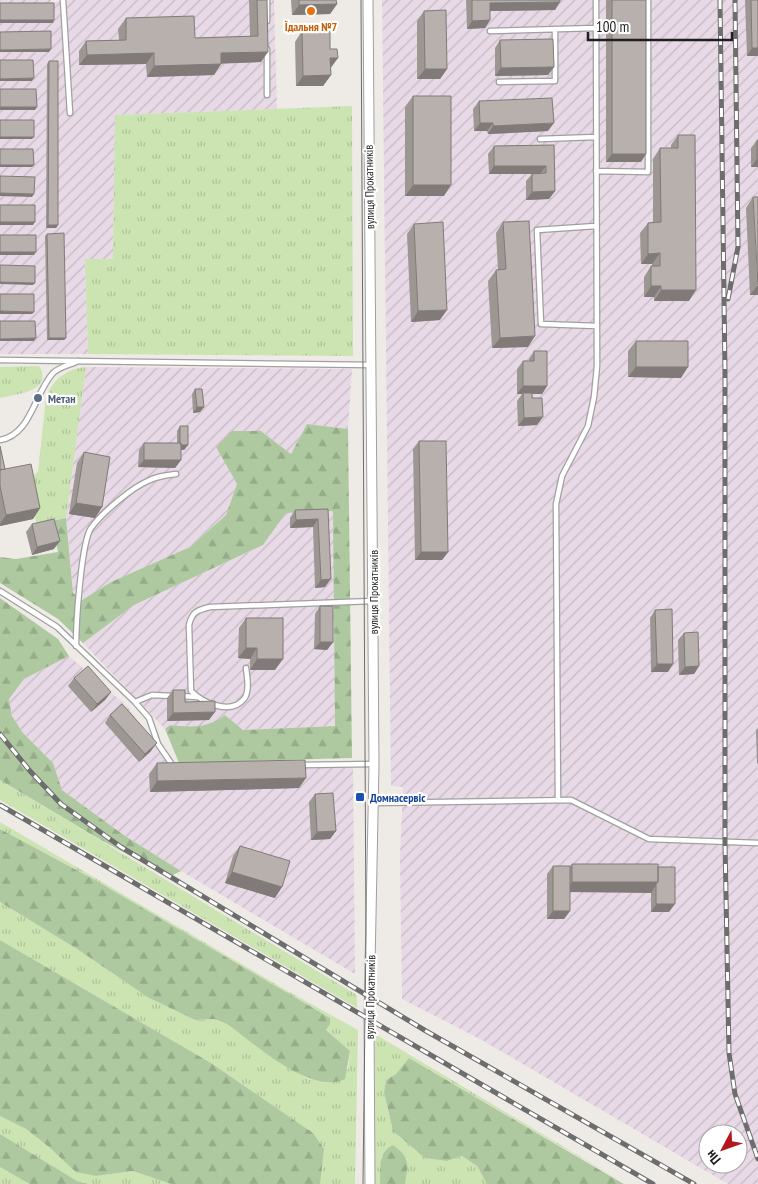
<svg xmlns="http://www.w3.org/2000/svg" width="758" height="1184" viewBox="0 0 758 1184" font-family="'PT Sans Narrow',sans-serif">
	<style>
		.industrial { fill: url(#industrial-furrows); fill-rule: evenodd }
		.grass { fill: url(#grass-tufts) }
		.forest { fill: url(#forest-firs) }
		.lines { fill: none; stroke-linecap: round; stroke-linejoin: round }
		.service-casing { stroke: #a0a0a0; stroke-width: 7 }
		.minor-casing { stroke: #a0a0a0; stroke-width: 11 }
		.service { stroke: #fff; stroke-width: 4.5 }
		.minor { stroke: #fff; stroke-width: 9 }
		.tram { stroke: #6d6d6d; stroke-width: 1 }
		.rail-casing { stroke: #6d6d6d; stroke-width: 5 }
		.rail { stroke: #fff; stroke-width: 3; stroke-dasharray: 9; stroke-linecap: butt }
		.wall { fill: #9d9794 }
		.shaded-wall { fill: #807b78 }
		.building { fill: #b7b0ac; stroke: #807b78 }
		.food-dot { fill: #e8710a; stroke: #fff; stroke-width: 2 }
		.service-dot { fill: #5c6f8a; stroke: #fff; stroke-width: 2 }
		.transit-dot { fill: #1a4fb4; stroke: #fff; stroke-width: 2 }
		.labels { text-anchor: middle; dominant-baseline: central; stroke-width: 4.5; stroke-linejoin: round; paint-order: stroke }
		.food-label { font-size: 12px; font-weight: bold; fill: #c56008; stroke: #fff }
		.street-label { font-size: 12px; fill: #1f1f1f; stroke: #fff }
		.service-label { font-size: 12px; font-weight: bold; fill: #4e5e75; stroke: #fff; text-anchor: start }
		.transit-label { font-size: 12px; font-weight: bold; fill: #164399; stroke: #fff; text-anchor: start }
	</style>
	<defs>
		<pattern id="industrial-furrows" width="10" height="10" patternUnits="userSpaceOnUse" patternTransform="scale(1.25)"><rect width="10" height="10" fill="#e7d9e5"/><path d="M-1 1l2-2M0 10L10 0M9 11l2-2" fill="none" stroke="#c6bac4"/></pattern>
		<pattern id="grass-tufts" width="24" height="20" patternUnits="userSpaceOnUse" patternTransform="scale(1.25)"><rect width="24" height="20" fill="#cce3b2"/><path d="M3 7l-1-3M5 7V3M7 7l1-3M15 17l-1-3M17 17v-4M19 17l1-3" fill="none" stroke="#afc299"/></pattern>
		<pattern id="forest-firs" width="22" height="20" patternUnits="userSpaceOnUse" patternTransform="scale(1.25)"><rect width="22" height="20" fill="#aec9a0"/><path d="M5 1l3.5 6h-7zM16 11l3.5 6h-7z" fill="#95ac89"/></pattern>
	</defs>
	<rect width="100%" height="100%" fill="#eeebe6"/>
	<path class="industrial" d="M0,0H51L52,2L67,0H274L277,109L115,115L113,259H85L88,354H0Z
		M382,0H758V1184H728L480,1039L402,999L400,857L403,787L391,786ZM708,1134H738V1164H708Z
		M86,367L352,369L348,429L307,424L291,454L261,431L216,447L237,484L226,515L190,547L111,582L82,600L73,593L66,518Z
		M334,511L335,726L243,730L225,715L214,723L197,727L170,725L165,729L83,643L134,605L263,545L286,513Z
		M69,656L128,707L173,772L353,767L355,974L181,871L125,836L62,790L53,763L23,733L12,716L9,699L24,679Z"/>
	<path class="grass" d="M352,106L353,356L88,354L85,259H113L115,115Z
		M39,366C55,391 16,394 0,398V367Z
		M86,367L66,518L36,523L30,478L38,472L46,397C54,378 67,369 86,367Z
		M0,780L357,995V1008L0,800Z
		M0,822L284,989L358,1030L355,1184H320L313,1133L211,1063L0,940V902L77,949L149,998L195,1020L214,1019L227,1024L308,1079L331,1081L348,1069L350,1051L326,1030L330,1018L95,880L0,829Z
		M375,1034L626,1184L409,1058L396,1074L386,1080L384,1092L393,1131L425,1158L447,1161L462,1156L477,1166L487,1184H405L407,1159L381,1156L380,1184H374Z
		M0,1116L26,1129L58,1155L96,1176L133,1171L171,1184H88L77,1181L0,1134Z
		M0,1167L26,1182L30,1184H0Z"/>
	<path class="forest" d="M307,424L348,429L352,758L179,763L165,729L170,725C191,727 207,729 225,715L243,730L335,726L333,511L286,513L263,545L134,605L83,643L58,619L0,583V557L16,559L58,552L51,521L66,518L73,593L82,600L111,582L190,547L226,515L237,484L216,447L232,431H261L291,454Z
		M0,598L58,639L69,656L24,679L9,699L12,716L23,733L53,763L62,790L125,836L181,871L169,877L99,839L0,780Z
		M0,829L95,880L330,1018V1024L326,1030L350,1051L345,1079C311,1096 254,1043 227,1024L214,1019L195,1020L149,998L77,949L0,902Z
		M0,940L211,1063L313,1133L324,1149L320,1184H171L133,1171L96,1176L76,1172L50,1148L26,1129L0,1116Z
		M409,1058L622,1183L624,1184H487L477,1166L462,1156L447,1161L425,1158L393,1131L384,1092L386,1080L396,1074Z
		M0,1134L77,1181L88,1184H30L26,1182L0,1167Z
		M393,1145C411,1158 408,1164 405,1184H380C381,1168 377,1153 393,1145Z"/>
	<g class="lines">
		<g class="service-casing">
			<path id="service" d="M63,0L70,113
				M267,21V0
				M490,31L596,28
				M499,82L555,81V29
				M267,95V49
				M540,139L596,137
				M596,171L648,172V0
				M596,226L537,230L541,324L597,326
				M0,360L371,365
				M0,440C31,435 34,394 53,373C59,367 70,365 78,361
				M0,591L57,627L135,702L149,718L158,744L173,766
				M76,646C76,625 81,543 91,528C102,513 132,487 150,480C158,476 167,475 176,474
				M246,668C247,677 250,691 244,699C230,716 202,702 191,691L189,625C192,612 197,610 210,607L373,601
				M181,696L197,697
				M135,702L152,695L173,696
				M302,765L374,764
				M558,800L556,504L562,476L588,426L594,397L597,366L596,0
				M374,803L571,800L649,839L758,843"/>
		</g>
		<g class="minor-casing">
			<path id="minor" d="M368,0L374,764L369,1017L370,1184"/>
		</g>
		<use href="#service" class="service"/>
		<use href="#minor" class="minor"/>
		<path class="tram" d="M361,0L366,933L363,1184"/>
		<g class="rail-casing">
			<path id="rail" d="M720,0L725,373V843L729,1053L735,1094L758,1159
				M728,299L738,247L735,0
				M0,734L30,771L61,804L121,847L426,1031L694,1184
				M0,805L653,1184"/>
		</g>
		<use href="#rail" class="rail"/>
	</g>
	<path class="wall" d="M249,0H267L261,62L221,63L214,75L147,77L146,64L79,65V51L86,41L119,40L118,29L126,18L195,38L250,36Z
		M291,0H336L337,4L330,14L292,15Z
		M466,0H560L555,10L490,11V20L485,28L467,29Z
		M606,0H646L641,162H606Z
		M745,0H758V56H747Z
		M424,11L447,69L440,79H417V21Z
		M302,31L330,49L331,75L323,86H296L295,42Z
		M500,40L554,67L548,75L495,76V48Z
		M49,61L58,225L56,228H46L47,64Z
		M413,96L444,196H405V107Z
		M479,101L548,131L488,134L487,131H474L473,109Z
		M678,135L689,301H654V297H644V277L651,266H652V264H641L640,233L648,223L653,222V159L660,148H671V145Z
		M757,140H758V167H751V148Z
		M554,145L555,191L549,199L526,200V181L532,174H489L488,154L494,146Z
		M753,197L758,295H750L746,208Z
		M503,222L528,347L492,348L488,281L496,270H498L496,233Z
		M414,224L440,320L411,322L407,234Z
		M47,234L66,338L64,340H47L45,236Z
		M636,341L681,378L628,377V351Z
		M534,351L547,386L542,394H532L537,425L518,426L517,401L522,394H517V369L523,361H529V359Z
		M195,389L204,407L200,412L193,413L192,394Z
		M180,426L188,445L184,450H181V460L175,468L138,467L139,450L144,443H177V431Z
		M419,441L448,552L442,560H415L413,449Z
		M0,446L5,469L40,508L33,519L0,526Z
		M84,452L102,507L95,518L69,514L77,463Z
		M328,509L325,587L315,588L313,527L290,528V518L295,510Z
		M32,524L54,549L32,555L26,532Z
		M320,606L333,642L327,650L314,649L315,614Z
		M655,610L668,672H651L650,618Z
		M246,618L275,670H250V659L238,658L239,628Z
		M684,633L699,666L694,674L679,675L678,640Z
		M74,678L111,692L105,700L91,712L68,686Z
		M173,690L185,702L209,720L167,721V698Z
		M110,715L151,751L139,762L105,723Z
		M758,728V763L757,764L756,730Z
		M157,763L299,788L150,792L149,774Z
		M315,794L336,831L330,839L311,840L309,802Z
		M240,846L275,898L225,883L233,856Z
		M572,864L658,867L669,912H651V892H570V911L564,919H547V874L553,866H570Z"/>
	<path class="shaded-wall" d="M560,2L555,10L485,11L490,3Z
		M337,4L330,14L292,15L299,5Z
		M0,20H54L53,23H0Z
		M490,20L485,28L467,29L472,21Z
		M752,48H758V56H747Z
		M51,49L49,52H0V50Z
		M268,52L261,62L214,64L221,53Z
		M154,53L146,64L79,65L87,55Z
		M330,58H338L330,69Z
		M221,64L214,75L147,77L154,66Z
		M554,67L548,75L495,76L501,68Z
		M425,69H447L440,79H417Z
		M331,75L323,86H296L303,76Z
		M34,78L32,81H0V79Z
		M0,107H37L35,110H0Z
		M480,123H493L487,131H474Z
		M554,123L548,131L488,134L493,126Z
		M0,137H34L32,139H0Z
		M612,154H646L641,162H606Z
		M757,159H758V167H751Z
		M0,165H34L32,167H0Z
		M494,166H546L540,174H489Z
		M413,185H451L444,196H405Z
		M555,191L549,199L526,200L532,192Z
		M0,193L34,194L32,197L0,196Z
		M0,222H35L33,225H0Z
		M48,225H58L56,228H46Z
		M0,252H36L34,255H0Z
		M660,253L652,264H641L648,254Z
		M0,282L35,283L33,285L0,284Z
		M758,285V295H750Z
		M651,286H661L654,297H644Z
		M661,290H696L689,301H654Z
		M447,310L440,320L411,322L418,311Z
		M0,311L34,312L32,314H0Z
		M535,336L528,347L492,348L500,338Z
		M36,338L34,341H0V339Z
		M49,338H66L64,340H47Z
		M636,367H688L681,378L628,377Z
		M523,386H547L542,394H517Z
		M197,407H204L200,412L193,413Z
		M543,417L537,425L518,426L524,418Z
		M180,445H188L184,450H176Z
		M144,460H181L175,468L138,467Z
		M76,503L102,507L95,518L69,514Z
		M40,508L33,519L0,526V524L6,515Z
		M318,519L313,527L290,528L296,520Z
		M60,541L54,549L32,555L37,547Z
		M421,552H448L442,560H415Z
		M331,579L325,587L315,588L321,580Z
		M320,642H333L327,650L314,649Z
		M246,648H257L250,659L238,658Z
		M257,659H283L275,670H250Z
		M657,664H673L668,672H651Z
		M699,666L694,674L679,675L685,667Z
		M111,692L105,700L91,712L97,704Z
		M215,712L209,720L167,721L173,713Z
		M157,743L151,751L139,762L145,754Z
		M306,778L299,788L150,792L157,781Z
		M336,831L330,839L311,840L317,832Z
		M232,872L282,887L275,898L225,883Z
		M572,882H658L651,893L564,892Z
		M656,904H675L669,912H651Z
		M553,911H570L564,919H547Z"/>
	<path class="building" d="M257,0H267L268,52L221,53V64L154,66V53L87,55L86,41L126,40V18L194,16L195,38L258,36Z
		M299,0H336L337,4L299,5Z
		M472,0H560V2L490,3V20L472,21Z
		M612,0H646V154H612Z
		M751,0H758V48H752Z
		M0,3H54V20H0Z
		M446,10L447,69H425L424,11Z
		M51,31V49L0,50V32Z
		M302,31H330V49H337L338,58H330L331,75L303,76Z
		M553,39L554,67L501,68L500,40Z
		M0,60H33L34,78L0,79Z
		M49,61H58V225H48Z
		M0,89H36L37,107H0Z
		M413,96H451V185H413Z
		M552,98L554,123L493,126V123H480L479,101Z
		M0,120H34V137H0Z
		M678,135H695L696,290H661V286H651V266H660V253L648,254V223L661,222L660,148H678Z
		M757,140H758V159H757Z
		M554,145L555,191L532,192V174L546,173V166H494V146Z
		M0,149H33L34,165H0Z
		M0,176L35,177L34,194L0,193Z
		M753,197H758V285Z
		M0,205H35V222H0Z
		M529,221L535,336L500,338L496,270L506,269L503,222Z
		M443,222L447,310L418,311L414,224Z
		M64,233L66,338H49L47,234Z
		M0,235H36V252H0Z
		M0,265L35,266V283L0,282Z
		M0,294H34V312L0,311Z
		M0,321H35L36,338L0,339Z
		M636,341H688V367H636Z
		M534,351H547V386H523V361H534Z
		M195,389H202L204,407H197Z
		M523,393H532V398H542L543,417L524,418Z
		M180,426H188V445H181L180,443Z
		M419,441H446L448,552H421Z
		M144,443H181V460H144Z
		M0,446L5,469L0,470Z
		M84,452L110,457L102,507L76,503Z
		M31,464L40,508L6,515L0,486V470Z
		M328,509L331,579L321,580L318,519L296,520L295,510Z
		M54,519L60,541L37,547L32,524Z
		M320,606H333V642H320Z
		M672,609L673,664H657L655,610Z
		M246,618H283V659H257V648H246Z
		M698,632L699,666L685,667L684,633Z
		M88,666L111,692L97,704L74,678Z
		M173,690H185V702L215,701V712L173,713Z
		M122,704L157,743L145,754L110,715Z
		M305,760L306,778L157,781V763Z
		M333,793L336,831L317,832L315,794Z
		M240,846L290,861L282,887L232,872Z
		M572,864H658V882H572Z
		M553,866H570V911H553Z
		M658,867H675V904H656V884L658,882Z"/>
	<circle class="food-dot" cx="311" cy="11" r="5"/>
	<circle class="service-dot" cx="38" cy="398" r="5"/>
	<rect class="transit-dot" x="355" y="792" width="10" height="10" rx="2.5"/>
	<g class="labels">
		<g class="food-label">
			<text x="311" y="26">Їдальня №7</text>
		</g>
		<g class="street-label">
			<text transform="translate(369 187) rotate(-91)">вулиця Прокатників</text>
			<text transform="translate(373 592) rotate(-90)">вулиця Прокатників</text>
			<text transform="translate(370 997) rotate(-89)">вулиця Прокатників</text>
		</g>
		<g class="service-label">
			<text x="48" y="398">Метан</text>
		</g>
		<g class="transit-label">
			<text x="370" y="797">Домнасервіс</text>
		</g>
	</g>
	<g transform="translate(723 1149) rotate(229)"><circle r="24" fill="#ffffff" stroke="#a5a5a5"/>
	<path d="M0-4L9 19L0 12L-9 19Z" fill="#b6171f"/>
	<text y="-8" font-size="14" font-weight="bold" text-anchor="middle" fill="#1f1f1f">Пн</text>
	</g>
	<path d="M588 32v8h144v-8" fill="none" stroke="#1f1f1f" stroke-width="2.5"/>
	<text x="596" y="32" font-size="15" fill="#1f1f1f" stroke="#ffffff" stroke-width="4" paint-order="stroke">100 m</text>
</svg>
